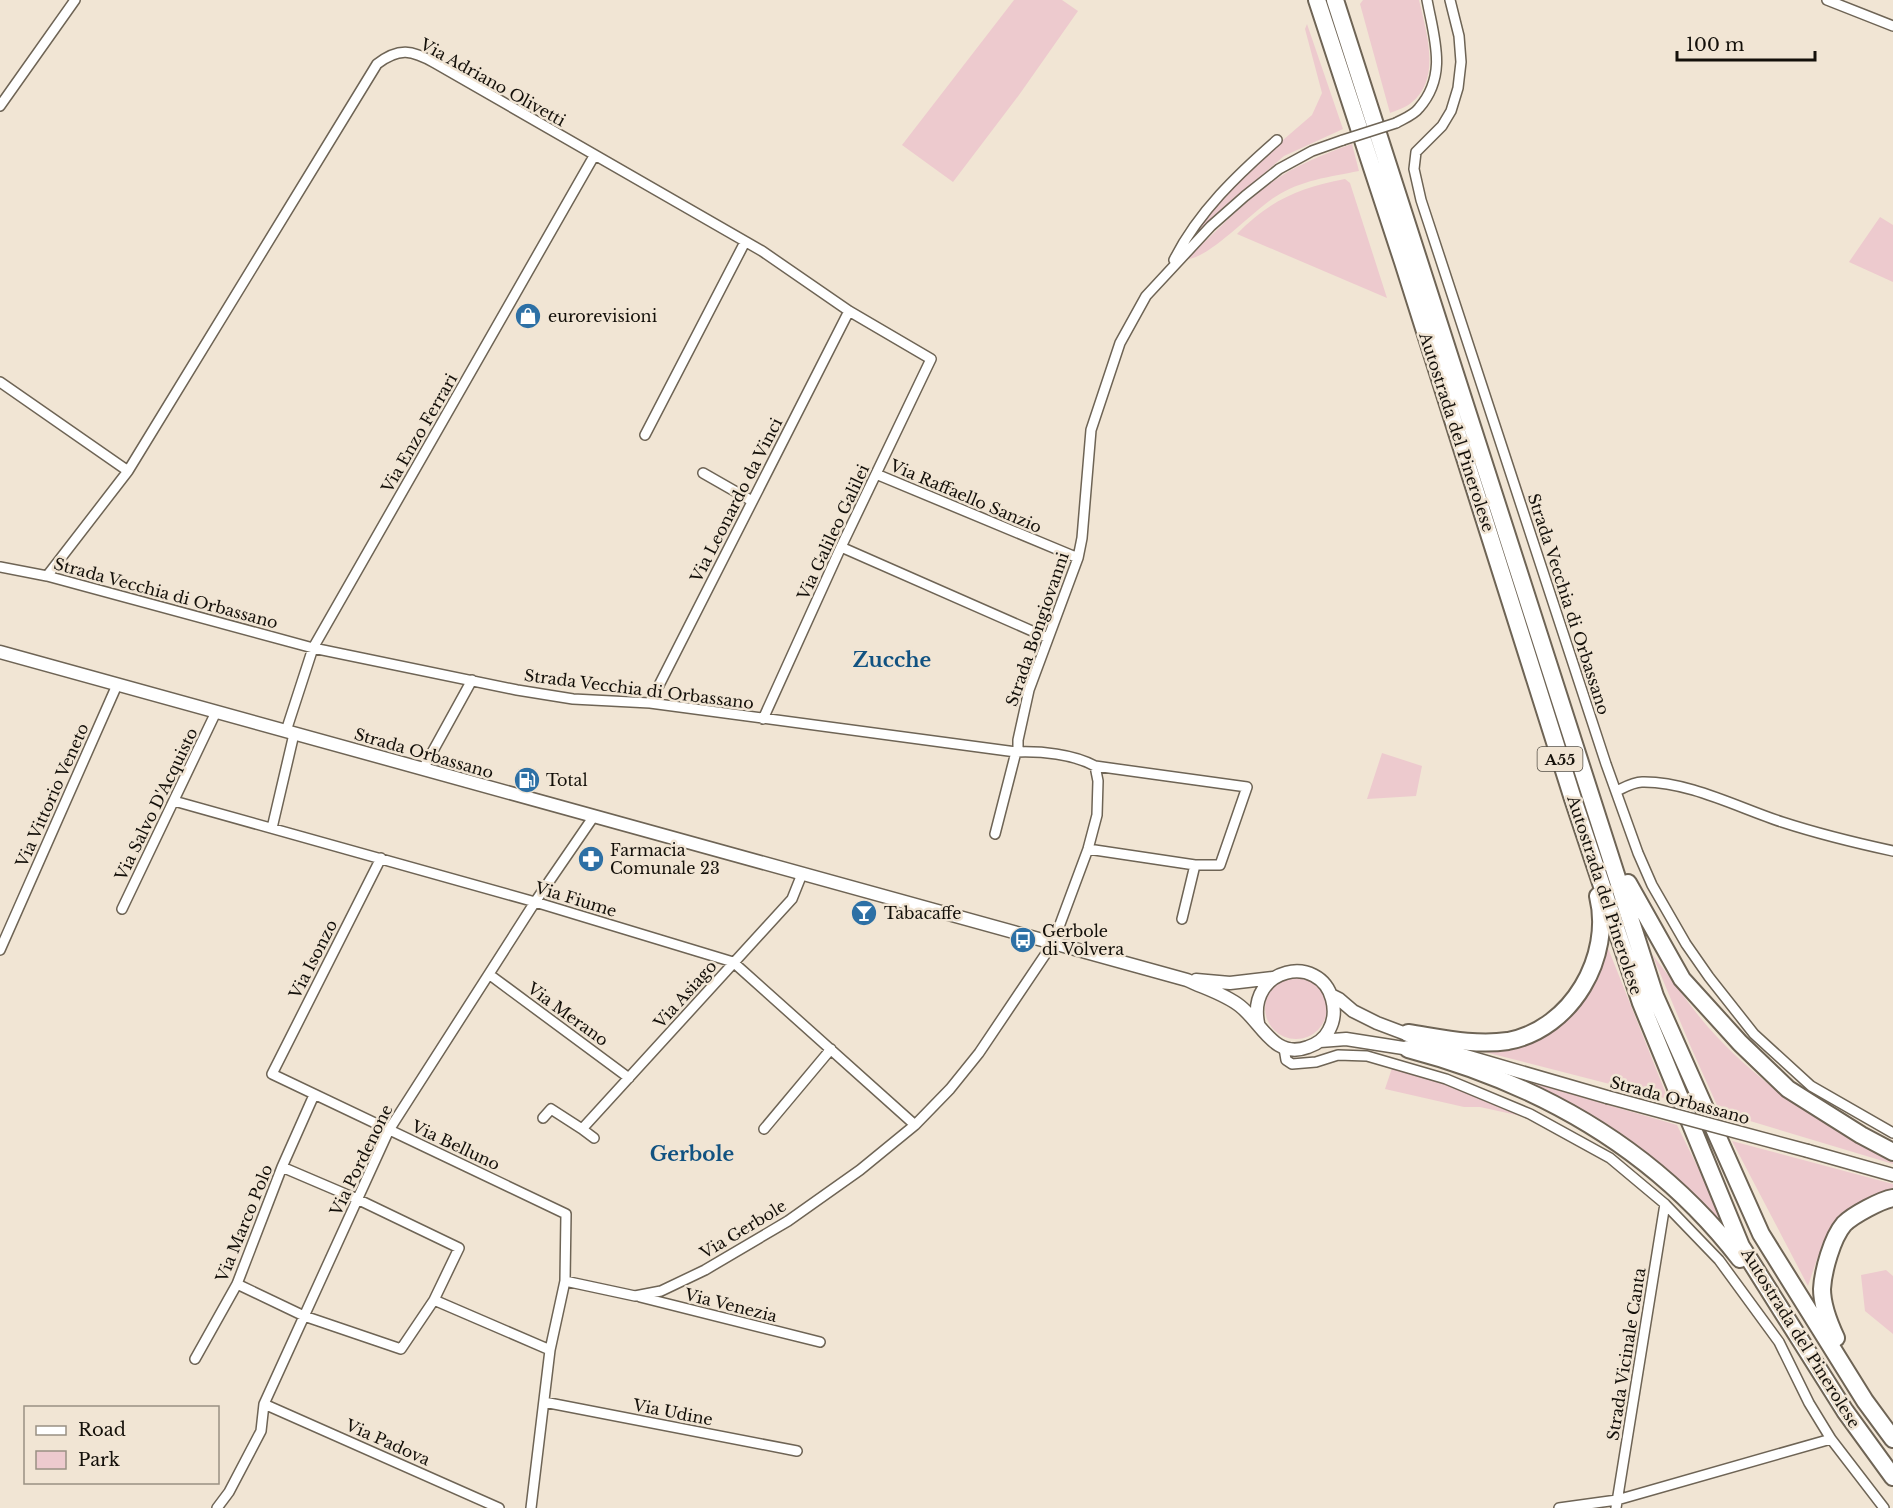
<svg xmlns="http://www.w3.org/2000/svg" width="1893" height="1508" viewBox="0 0 1893 1508" font-family="'Libre Baskerville',serif">
	<style>
		.green { fill: #edcace }
		.lines { fill: none; stroke-linecap: round; stroke-linejoin: round }
		.minor-casing { stroke: #6e6455; stroke-width: 12 }
		.secondary-casing { stroke: #6e6455; stroke-width: 15 }
		.motorway-casing { stroke: #6e6455; stroke-width: 20 }
		.minor { stroke: #fff; stroke-width: 9 }
		.secondary { stroke: #fff; stroke-width: 12 }
		.motorway { stroke: #fff; stroke-width: 16 }
		.minor-bridge-casing { stroke: #6e6455; stroke-width: 12; stroke-linecap: butt }
		.secondary-bridge-casing { stroke: #6e6455; stroke-width: 15; stroke-linecap: butt }
		.minor-bridge { stroke: #fff; stroke-width: 9 }
		.secondary-bridge { stroke: #fff; stroke-width: 12 }
		.labels { text-anchor: middle; dominant-baseline: central; stroke-width: 5; stroke-linejoin: round; paint-order: stroke }
		.shield { fill: #f1e5d4; stroke: #565047; stroke-width: 1.5 }
		.shield-label { font-size: 15px; font-weight: bold; fill: #14100a }
		.street-label { font-size: 16px; fill: #14100a; stroke: #f1e5d4 }
		.poi-label { font-size: 16px; fill: #14100a; stroke: #f1e5d4; text-anchor: start }
		.quarter-label { font-size: 20px; font-weight: bold; fill: #115281; stroke: #f1e5d4 }
	</style>
	<rect width="100%" height="100%" fill="#f1e5d4"/>
	<path class="green" d="M1014,0H1062L1078,11L1019,95L953,182L902,145Z
		M1363,0H1419C1426,31 1442,79 1411,103C1405,108 1397,110 1390,113L1360,4Z
		M1307,24L1343,129L1284,156L1200,230L1197,229L1247,171L1312,115L1322,93L1305,29Z
		M1352,144L1359,171C1329,177 1301,180 1275,197C1253,211 1211,256 1189,259V257C1216,232 1241,204 1272,182C1296,165 1324,154 1352,144Z
		M1345,179L1350,183L1387,298L1237,234C1270,200 1299,188 1345,179Z
		M1880,217L1893,225V282L1849,262Z
		M1382,753L1422,766L1416,796L1367,799Z
		M1606,943L1668,1099L1477,1050L1549,1029Z
		M1652,954C1671,978 1688,1004 1708,1027C1761,1087 1823,1125 1893,1162V1164L1720,1112L1690,1045Z
		M1265 1008a31 31 0 1 1 62 0a31 31 0 1 1-62 0Z
		M1392,1068C1437,1080 1480,1093 1521,1116L1480,1107H1464L1385,1089Z
		M1519,1079L1677,1125L1725,1223L1723,1225C1690,1191 1656,1156 1616,1130C1586,1110 1552,1094 1519,1079Z
		M1732,1141L1893,1184V1192L1833,1226L1817,1259L1808,1286Z
		M1886,1270L1893,1276V1334L1865,1311L1861,1275Z"/>
	<g class="lines">
		<g class="minor-casing">
			<path id="minor" d="M1450,0L1459,36L1461,62L1458,88L1451,111L1442,126L1416,152L1414,169L1421,200L1606,764L1638,853L1652,885L1686,944L1709,977L1754,1034L1811,1086L1893,1133
				M1827,0L1893,26
				M0,106L75,0
				M1396,123C1403,119 1414,115 1419,108C1448,75 1434,38 1427,0
				M1174,260C1198,212 1238,174 1277,140
				M0,382L128,471
				M645,435L745,242
				M703,473L752,501
				M876,474L1078,558
				M841,547L1048,638
				M0,567L47,576L313,648L517,690L573,699L650,703L1016,752C1041,751 1073,754 1095,766L1247,787L1220,865H1195L1088,849
				M47,576L128,471L377,64C399,47 412,50 435,63L762,251L849,311L931,359L841,547L763,719
				M650,703L849,311
				M286,731L313,648L594,156
				M1018,752V740L1029,690L1078,558L1082,538L1091,430L1120,343L1146,296L1211,226L1245,196L1279,169L1312,151L1343,140
				M423,769L472,680
				M1617,791C1625,787 1633,782 1642,782C1688,781 1739,808 1782,822C1819,834 1856,843 1893,851
				M174,801L535,902L733,962L915,1125
				M272,828L294,734
				M995,834L1016,752
				M381,858L272,1074L566,1214L565,1281L550,1350L531,1508
				M122,909L216,712
				M1182,919L1195,865
				M0,950L117,685
				M490,975L629,1078
				M1284,1048L1286,1060L1292,1064L1316,1062L1338,1055L1367,1056L1446,1079L1530,1114L1610,1158L1665,1204L1719,1260L1779,1342L1809,1403L1831,1439L1884,1508
				M543,1118L551,1109L582,1129
				M764,1129L831,1049
				M594,1138L582,1129L792,899L802,874
				M282,1167L357,1199L459,1248L434,1300L550,1350
				M565,1281L635,1296L661,1291L705,1270L788,1221L860,1170L915,1125L950,1089L979,1053L1053,943L1088,849L1097,815L1098,781L1095,766
				M237,1284L304,1316L401,1349L434,1300
				M640,1297L820,1342
				M195,1359L237,1284L282,1167L314,1095
				M544,1402L797,1451
				M264,1404L499,1508
				M217,1508L229,1492L261,1431L264,1404L389,1130L535,902L594,816
				M1559,1508L1617,1500L1831,1439
				M1616,1508L1665,1204"/>
		</g>
		<g class="secondary-casing">
			<path id="secondary" d="M0,652L1187,980C1204,988 1225,994 1240,1006C1262,1023 1274,1060 1308,1047C1317,1044 1325,1038 1329,1030C1334,1021 1335,1010 1332,999C1320,953 1247,967 1258,1023
				M1196,980L1230,983L1273,978
				M1331,995L1339,999L1353,1011L1377,1023L1459,1054L1607,1097
				M1320,1041L1346,1039L1416,1050
				M1808,1151L1893,1175"/>
		</g>
		<g class="motorway-casing">
			<path id="motorway" d="M1317,0L1403,262L1573,799L1641,1003L1741,1246L1845,1411L1893,1477
				M1335,0L1655,996L1761,1234L1865,1401L1893,1439
				M1628,883L1682,979L1740,1043L1788,1089L1861,1135L1893,1152
				M1408,1033C1441,1038 1475,1046 1508,1041C1572,1029 1613,956 1598,896
				M1408,1049C1541,1084 1655,1149 1740,1259
				M1836,1338C1829,1323 1822,1306 1822,1289C1823,1271 1832,1238 1844,1224C1853,1215 1881,1200 1893,1198"/>
		</g>
		<use href="#minor" class="minor"/>
		<use href="#secondary" class="secondary"/>
		<use href="#motorway" class="motorway"/>
		<g class="minor-bridge-casing">
			<path id="minor-bridge" d="M1343,140L1396,123"/>
		</g>
		<g class="secondary-bridge-casing">
			<path id="secondary-bridge" d="M1607,1097L1808,1151"/>
		</g>
		<use href="#minor-bridge" class="minor-bridge"/>
		<use href="#secondary-bridge" class="secondary-bridge"/>
	</g>
	<defs>
		<g id="shop-disc" transform="scale(1.35)"><circle r="9.5" fill="#2d70a5" stroke="#f1e5d4"/><path d="M-5-2.5h2.3a2.7 3.5 0 0 1 5.4 0H5L5.5 6h-11ZM-1.5-2.5h3a1.5 2.3 0 0 0-3 0Z" fill="#fff"/></g>
		<g id="fuel-disc" transform="scale(1.35)"><circle r="9.5" fill="#2d70a5" stroke="#f1e5d4"/><path d="M-5.5-6h7V0h2V4h1.3V-2.5L3-4.5l.8-.8L6-3V5H2.5V1h-1V6h-7ZM-4.2-4.7v3.2H.2V-4.7Z" fill="#fff"/></g>
		<g id="pharmacy-disc" transform="scale(1.35)"><circle r="9.5" fill="#2d70a5" stroke="#f1e5d4"/><path d="M-2-6h4v4h4v4h-4v4h-4v-4h-4v-4h4Z" fill="#fff"/></g>
		<g id="bar-disc" transform="scale(1.35)"><circle r="9.5" fill="#2d70a5" stroke="#f1e5d4"/><path d="M-6-5H6L.8 .8V4.5H3.5V6h-7V4.5H-.8V.8Z" fill="#fff"/></g>
		<g id="bus-disc" transform="scale(1.35)"><circle r="9.5" fill="#2d70a5" stroke="#f1e5d4"/><path d="M-5-6H5V4H4V6H2V4H-2V6H-4V4H-5ZM-3.5-4V0h7V-4ZM-3.5 1.2v1.5H-2V1.2ZM2 1.2v1.5H3.5V1.2Z" fill="#fff"/></g>
	</defs>
	<g fill-rule="evenodd">
		<use href="#shop-disc" x="528" y="316"/>
		<use href="#fuel-disc" x="527" y="780"/>
		<use href="#pharmacy-disc" x="591" y="859"/>
		<use href="#bar-disc" x="864" y="913"/>
		<use href="#bus-disc" x="1023" y="940"/>
	</g>
	<g class="labels">
		<rect class="shield" x="1537.5" y="747" width="45" height="24" rx="4.5"/>
		<g class="shield-label">
			<text x="1560" y="759">A55</text>
		</g>
		<g class="street-label">
			<text transform="translate(493 82) rotate(29)">Via Adriano Olivetti</text>
			<text transform="translate(1457 432) rotate(72)">Autostrada del Pinerolese</text>
			<text transform="translate(419 433) rotate(-60)">Via Enzo Ferrari</text>
			<text transform="translate(966 496) rotate(23)">Via Raffaello Sanzio</text>
			<text transform="translate(736 500) rotate(-63)">Via Leonardo da Vinci</text>
			<text transform="translate(833 532) rotate(-65)">Via Galileo Galilei</text>
			<text transform="translate(166 593) rotate(15)">Strada Vecchia di Orbassano</text>
			<text transform="translate(1569 604) rotate(72)">Strada Vecchia di Orbassano</text>
			<text transform="translate(1037 629) rotate(-71)">Strada Bongiovanni</text>
			<text transform="translate(639 689) rotate(7)">Strada Vecchia di Orbassano</text>
			<text transform="translate(424 753) rotate(16)">Strada Orbassano</text>
			<text transform="translate(52 795) rotate(-66)">Via Vittorio Veneto</text>
			<text transform="translate(156 804) rotate(-64)">Via Salvo D'Acquisto</text>
			<text transform="translate(1605 895) rotate(72)">Autostrada del Pinerolese</text>
			<text transform="translate(576 899) rotate(17)">Via Fiume</text>
			<text transform="translate(313 959) rotate(-63)">Via Isonzo</text>
			<text transform="translate(685 994) rotate(-48)">Via Asiago</text>
			<text transform="translate(568 1014) rotate(36)">Via Merano</text>
			<text transform="translate(1680 1100) rotate(15)">Strada Orbassano</text>
			<text transform="translate(456 1145) rotate(25)">Via Belluno</text>
			<text transform="translate(361 1160) rotate(-64)">Via Pordenone</text>
			<text transform="translate(244 1223) rotate(-68)">Via Marco Polo</text>
			<text transform="translate(743 1229) rotate(-31)">Via Gerbole</text>
			<text transform="translate(731 1305) rotate(14)">Via Venezia</text>
			<text transform="translate(1801 1338) rotate(58)">Autostrada del Pinerolese</text>
			<text transform="translate(1626 1354) rotate(-81)">Strada Vicinale Canta</text>
			<text transform="translate(673 1412) rotate(11)">Via Udine</text>
			<text transform="translate(388 1442) rotate(24)">Via Padova</text>
		</g>
		<g class="poi-label">
			<text x="548" y="316">eurorevisioni</text>
			<text x="546" y="780">Total</text>
			<text x="610" y="850">Farmacia<tspan x="610" dy="18">Comunale 23</tspan></text>
			<text x="884" y="913">Tabacaffe</text>
			<text x="1042" y="931">Gerbole<tspan x="1042" dy="18">di Volvera</tspan></text>
		</g>
		<g class="quarter-label">
			<text x="892" y="660">Zucche</text>
			<text x="692" y="1154">Gerbole</text>
		</g>
	</g>
	<rect x="24" y="1406" width="195" height="78" fill="#f1e5d4" stroke="#999083" stroke-width="1.5"/>
	<rect x="36" y="1426" width="30" height="9" fill="#ffffff" stroke="#999083" stroke-width="1.5"/>
	<text x="78" y="1436" font-size="18" fill="#14100a">Road</text>
	<rect x="36" y="1451" width="30" height="18" fill="#edcace" stroke="#999083" stroke-width="1.5"/>
	<text x="78" y="1466" font-size="18" fill="#14100a">Park</text>
	<path d="M1677 51v9h138v-9" fill="none" stroke="#14100a" stroke-width="3"/>
	<text x="1686" y="51" font-size="18" fill="#14100a" stroke="#f1e5d4" stroke-width="4.5" paint-order="stroke">100 m</text>
</svg>
